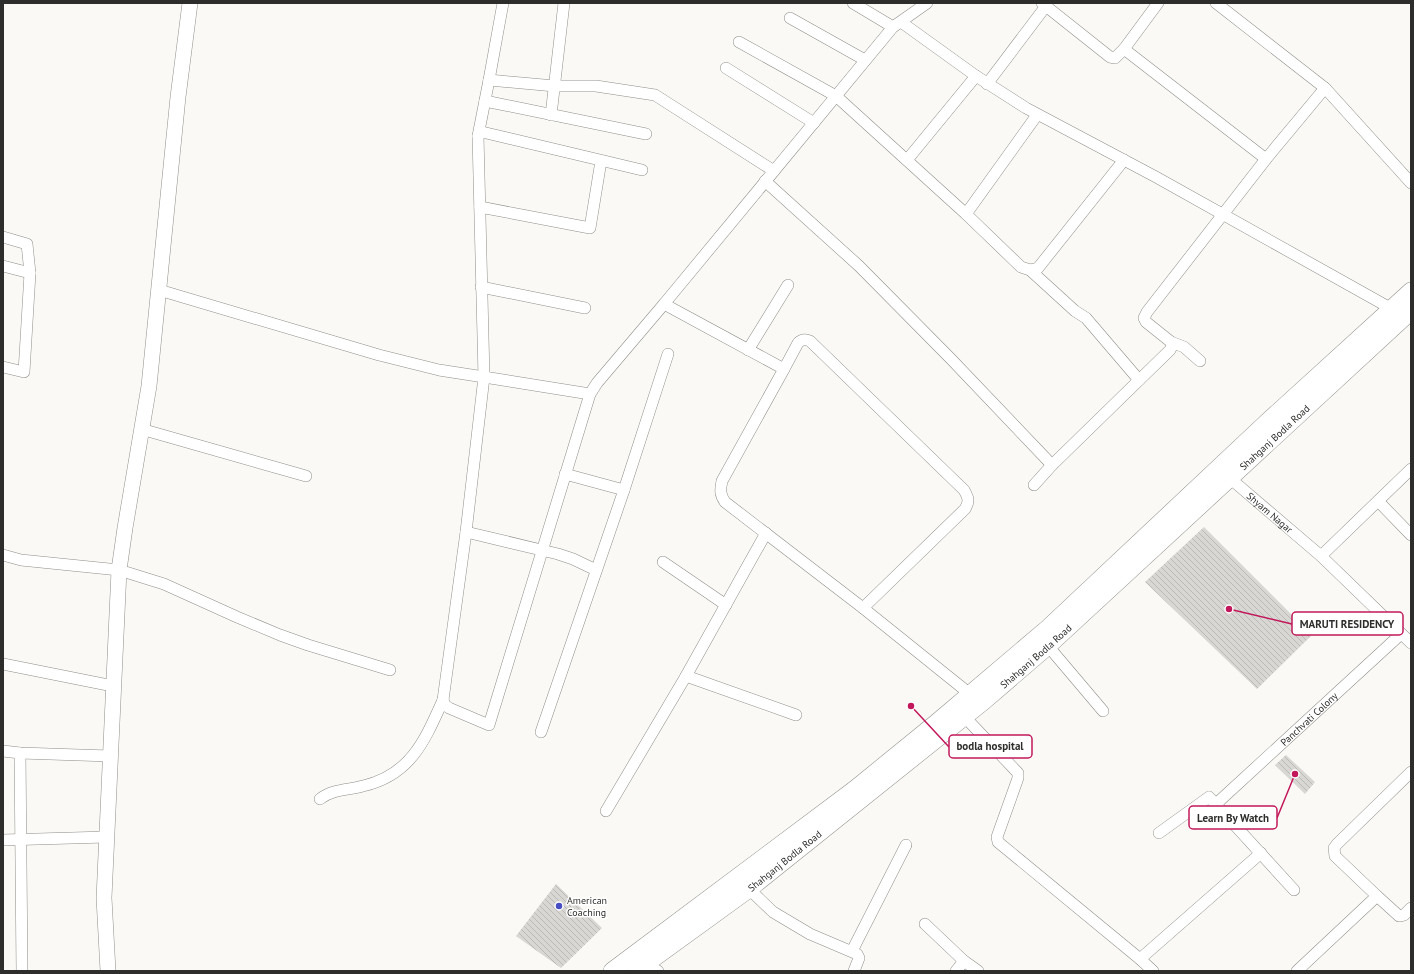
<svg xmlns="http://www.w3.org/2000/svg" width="1414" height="974" viewBox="0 0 1414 974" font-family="'PT Sans',sans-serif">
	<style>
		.building { fill: url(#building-back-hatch) }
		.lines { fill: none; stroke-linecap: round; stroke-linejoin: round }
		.minor-casing { stroke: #8f8e8a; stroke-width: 12 }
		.secondary-casing { stroke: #8f8e8a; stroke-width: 16 }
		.primary-casing { stroke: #8f8e8a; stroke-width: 18 }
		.minor { stroke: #fff; stroke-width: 11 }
		.secondary { stroke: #fff; stroke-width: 15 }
		.primary { stroke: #fff; stroke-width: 17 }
		.poi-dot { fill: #484ec4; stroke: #fff; stroke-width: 1.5 }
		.labels { text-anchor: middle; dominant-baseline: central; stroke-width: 3; stroke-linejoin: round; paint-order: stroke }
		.street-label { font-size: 10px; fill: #2d2d2b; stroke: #fff }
		.poi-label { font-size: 10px; fill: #2d2d2b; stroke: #fff; text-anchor: start }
		.leader { fill: none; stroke: #c2185b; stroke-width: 1.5 }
		.callout-dot { fill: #c2185b; stroke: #fff; stroke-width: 1.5 }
		.callout { fill: #fff; stroke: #c2185b; stroke-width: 1.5 }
		.callout-label { font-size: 11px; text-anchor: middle; font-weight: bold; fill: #2d2d2b }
	</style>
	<defs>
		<pattern id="building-back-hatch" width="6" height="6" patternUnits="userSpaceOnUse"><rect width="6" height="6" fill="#d8d7d3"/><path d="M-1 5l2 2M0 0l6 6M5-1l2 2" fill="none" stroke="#bab9b5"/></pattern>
	</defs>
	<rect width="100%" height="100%" fill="#faf9f5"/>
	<path class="building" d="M1204,527L1312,635L1257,689L1145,582Z
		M1286,755L1315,782L1305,794L1275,765Z
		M556,884L602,928L561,968L516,936Z"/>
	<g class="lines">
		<g class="minor-casing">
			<g id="minor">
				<path d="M853,3L893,27"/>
				<path d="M1042,3L1110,57L1115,58L1124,49L1266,159"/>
				<path d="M1216,3L1325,88"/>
				<path d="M790,18L865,60"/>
				<path d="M901,22L976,76L1026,108L1156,177L1392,309"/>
				<path d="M739,42L836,96L966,214L1021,267L1030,270L1075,311L1086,318L1139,380"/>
				<path d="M1124,49L1158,3"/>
				<path d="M726,68L814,123"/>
				<path d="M489,80L555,86H596L655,95L774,171"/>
				<path d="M987,84L1046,6"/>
				<path d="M485,101L646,134"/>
				<path d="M551,115L564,3"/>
				<path d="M478,136L489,80L503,3"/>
				<path d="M907,160L976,76"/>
				<path d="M765,181L859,266L951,359L1052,465"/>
				<path d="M480,207L590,228L601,161"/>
				<path d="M966,214L1037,115"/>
				<path d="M3,237L27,244L30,273L24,372L3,367"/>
				<path d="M3,266L30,273"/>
				<path d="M1030,270L1038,268L1124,160"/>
				<path d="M481,287L585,308"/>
				<path d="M159,290L379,355L439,370L484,377L466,532L443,700L445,705L449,708L489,725L590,394L597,383L664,304L784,369L722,481C720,490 720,495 725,502L863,608L970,694L973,698"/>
				<path d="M664,304L893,27L927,3"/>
				<path d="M1171,342L1184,347L1200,361"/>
				<path d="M748,350L788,285"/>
				<path d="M784,369L798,343C802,339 805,339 810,341L964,490C968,497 970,501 965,509L863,608"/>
				<path d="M590,394L484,377L478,136L482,132L642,170"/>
				<path d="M141,429L306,476"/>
				<path d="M565,474L624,490"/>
				<path id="s1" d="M1225,474L1321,556L1411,469"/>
				<path d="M1034,485L1052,465L1170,350L1172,346L1171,342L1146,322L1144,318L1147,312L1266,159L1325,88L1411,183"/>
				<path d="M1378,501L1411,535"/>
				<path d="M466,532L558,554L573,559L596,570"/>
				<path d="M766,533L686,676L796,715"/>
				<path d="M3,555L21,560L119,570L164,584L237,617L280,635L308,645L390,670"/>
				<path d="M1321,556L1411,643"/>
				<path d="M663,562L726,605"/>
				<path d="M1048,646L1103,711"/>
				<path d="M3,664L113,686"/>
				<path d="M961,713L1018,773V778L997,837L998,842L1140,959L1153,971"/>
				<path d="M541,732L624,490L668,354"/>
				<path d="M3,751L20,753L110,756"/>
				<path d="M20,753L22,971"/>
				<path d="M320,799C332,789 349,790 363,786C411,775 425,740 443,700"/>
				<path id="s2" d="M1216,804L1401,634"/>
				<path d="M606,811L686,676"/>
				<path d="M1159,833L1209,797L1294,890"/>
				<path d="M3,840L106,837"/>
				<path d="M749,889L773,912L810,934L857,954L859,958L854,971"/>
				<path d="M1377,896L1335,856L1334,848L1337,844L1411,772"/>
				<path d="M925,924L964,961"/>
				<path d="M852,951L906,845"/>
				<path d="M1140,959L1261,853"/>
				<path d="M646,963L658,971"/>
				<path d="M956,971L964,961L978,971"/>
				<path d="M1297,971L1377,896L1399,916L1404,915L1411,908"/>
			</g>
		</g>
		<g class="secondary-casing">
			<path id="secondary" d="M108,971L104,898L119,570L125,528L149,386L178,97L190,3"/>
		</g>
		<g class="primary-casing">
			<g id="primary">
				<path d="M612,971L855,789L936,723L1048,628L1266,423L1411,291"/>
				<path id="s3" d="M636,971L749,889L984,701L1048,646L1411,311"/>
			</g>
		</g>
		<use href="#minor" class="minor"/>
		<use href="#secondary" class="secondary"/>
		<use href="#primary" class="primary"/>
	</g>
	<circle class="poi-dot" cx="559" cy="906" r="4"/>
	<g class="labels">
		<g class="street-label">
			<text stroke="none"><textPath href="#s3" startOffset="833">Shahganj Bodla Road</textPath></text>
			<text stroke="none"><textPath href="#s1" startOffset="59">Shyam Nagar</textPath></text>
			<text stroke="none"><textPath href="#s3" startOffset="509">Shahganj Bodla Road</textPath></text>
			<text stroke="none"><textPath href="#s2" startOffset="126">Panchvati Colony</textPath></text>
			<text stroke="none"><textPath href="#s3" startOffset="185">Shahganj Bodla Road</textPath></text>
		</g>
		<g class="poi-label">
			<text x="567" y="900">American<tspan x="567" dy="12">Coaching</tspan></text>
		</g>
	</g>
	<path class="leader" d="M1229 609L1292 624M911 706L949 747M1295 774L1277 818"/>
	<g class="callout-dot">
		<circle cx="1229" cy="609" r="4"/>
		<circle cx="911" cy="706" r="4"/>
		<circle cx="1295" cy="774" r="4"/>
	</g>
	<g class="callout">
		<rect x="1292" y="612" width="111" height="23" rx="4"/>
		<rect x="949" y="735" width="83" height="23" rx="4"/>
		<rect x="1189" y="806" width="88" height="23" rx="4"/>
	</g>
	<g class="callout-label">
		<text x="1347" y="628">MARUTI RESIDENCY</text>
		<text x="990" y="750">bodla hospital</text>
		<text x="1233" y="822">Learn By Watch</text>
	</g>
	<rect width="1414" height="974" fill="none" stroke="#2d2d2b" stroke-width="8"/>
</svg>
